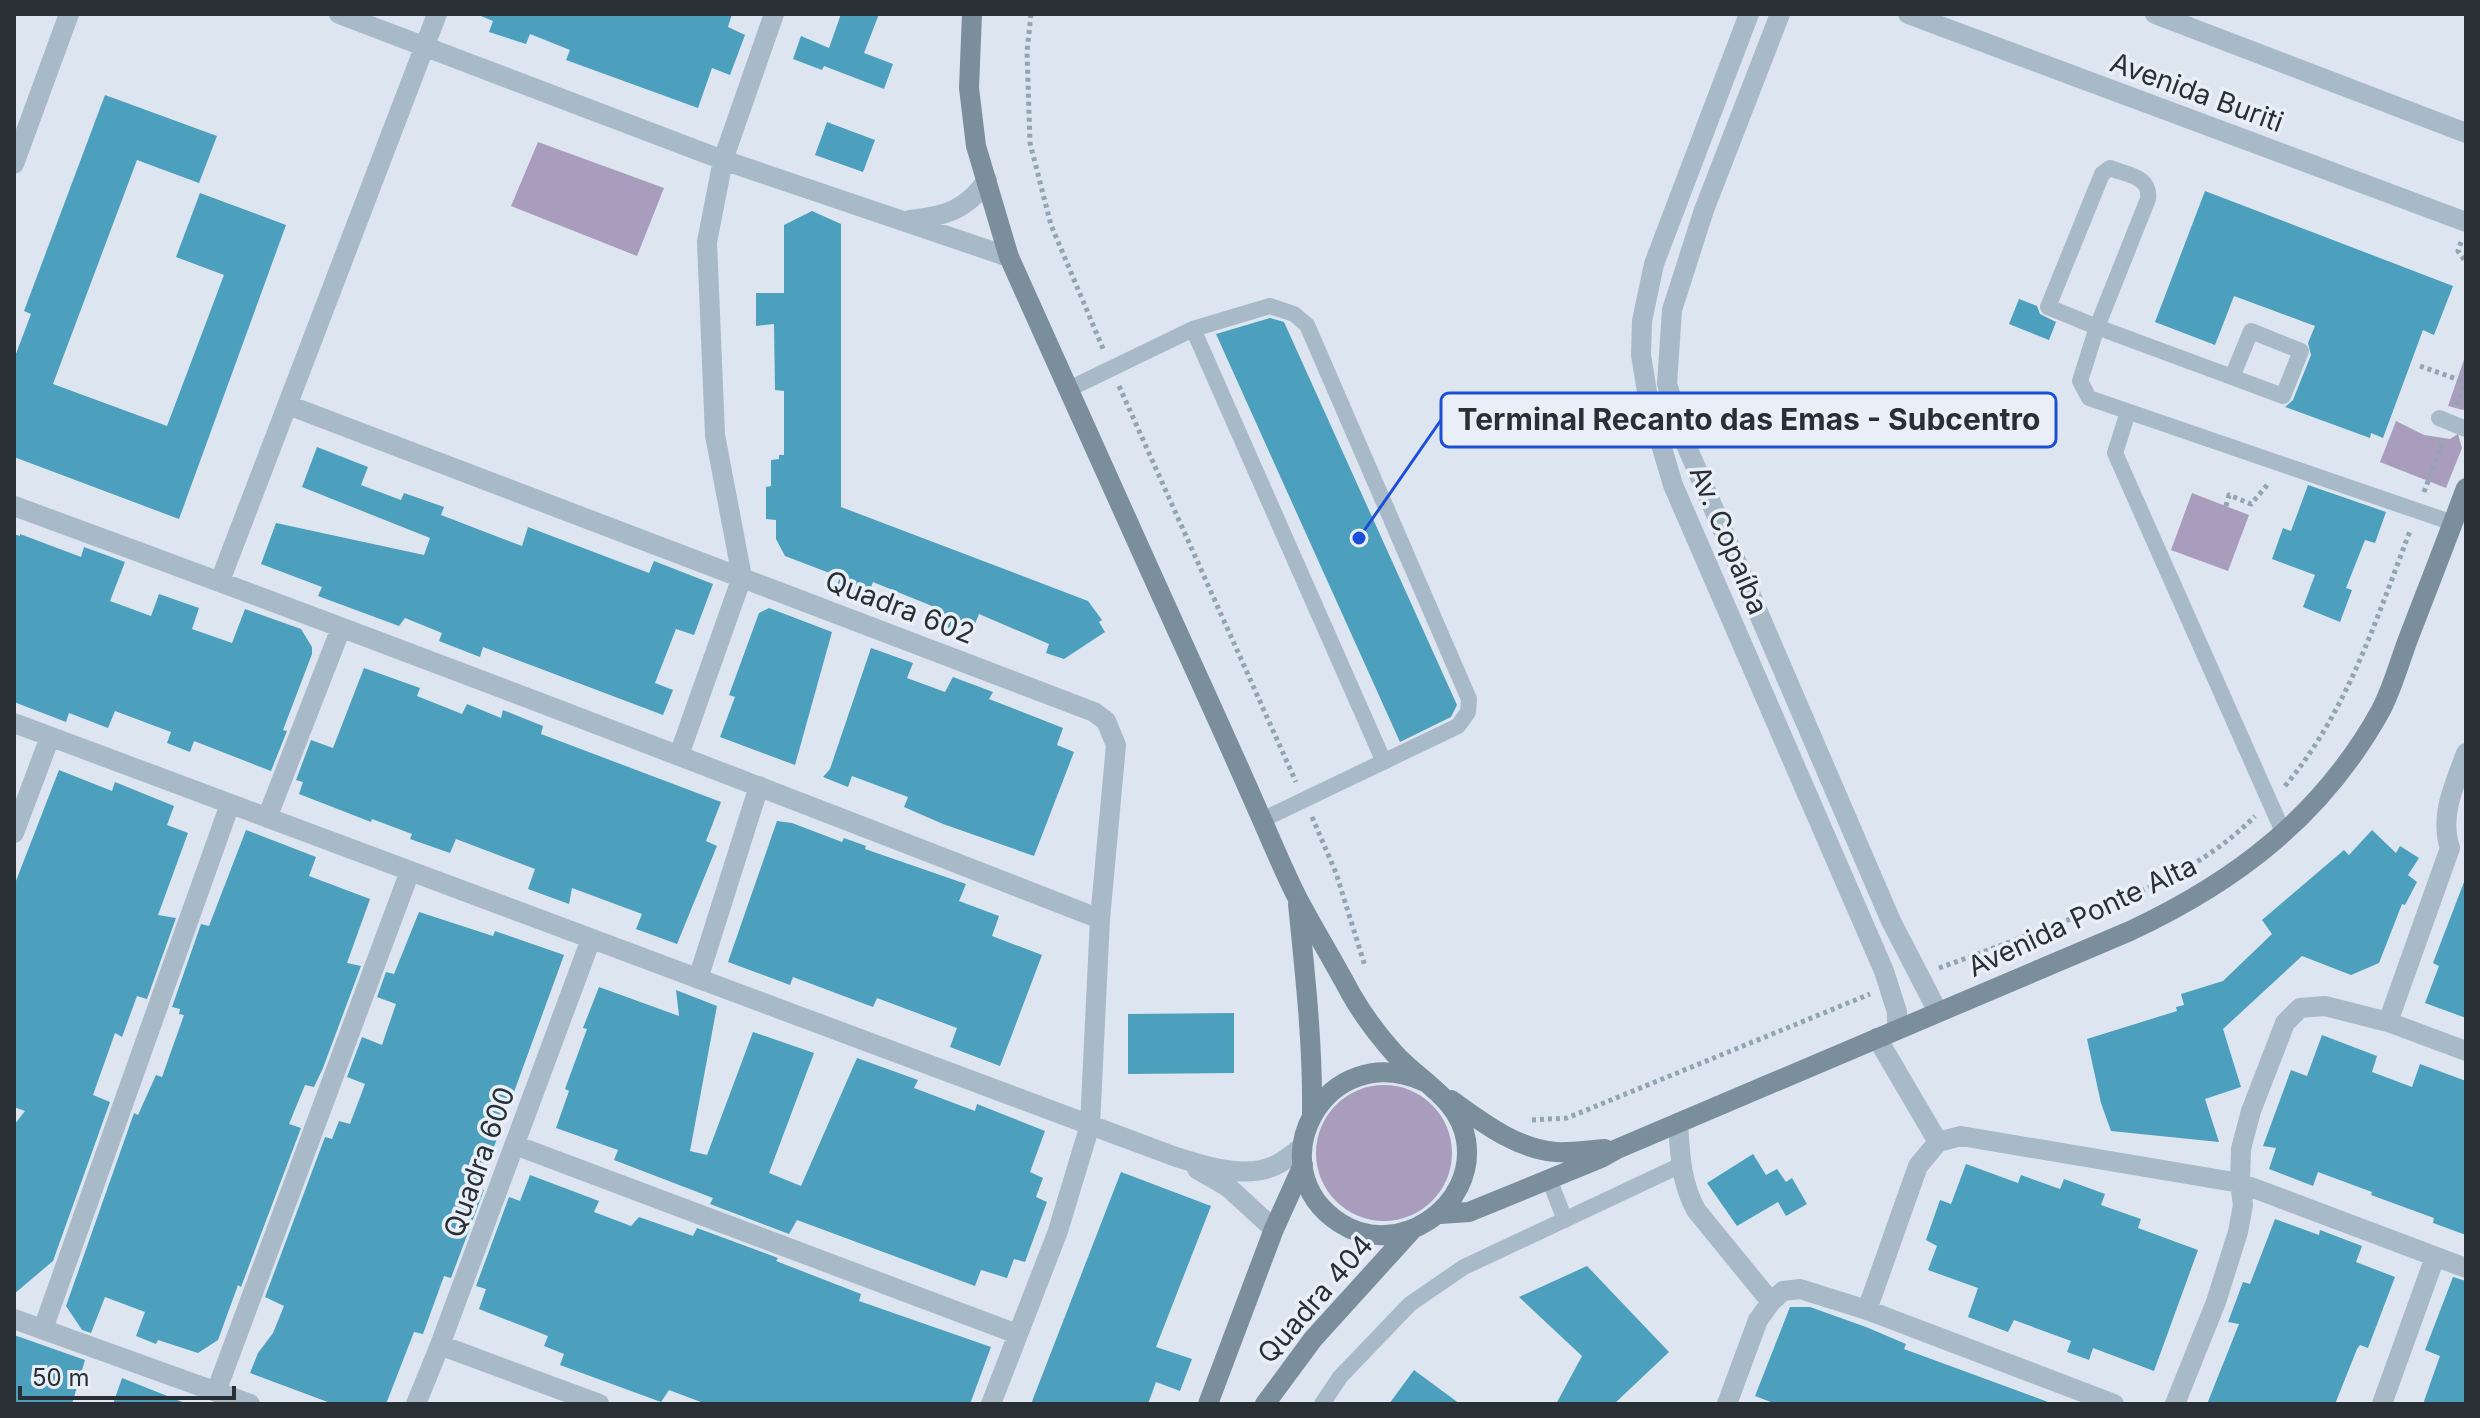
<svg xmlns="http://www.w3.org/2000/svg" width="2480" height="1418" viewBox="0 0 2480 1418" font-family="Inter,sans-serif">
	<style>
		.green { fill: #a99dbe }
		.building { fill: #4ca0be }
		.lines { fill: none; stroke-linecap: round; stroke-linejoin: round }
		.path { stroke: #93a4b3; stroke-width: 5; stroke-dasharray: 4 4; stroke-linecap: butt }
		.service { stroke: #a8b9c7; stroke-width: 16 }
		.minor { stroke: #a8b9c7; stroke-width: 20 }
		.tertiary { stroke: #a8b9c7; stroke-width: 20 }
		.secondary { stroke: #7a8e9b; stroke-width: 20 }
		.labels { text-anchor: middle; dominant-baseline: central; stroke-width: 7; stroke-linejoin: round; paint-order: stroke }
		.street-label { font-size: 28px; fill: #283035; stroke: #e8eff8 }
		.leader { fill: none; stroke: #1d4ed8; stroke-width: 3 }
		.callout-dot { fill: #1d4ed8; stroke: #e8eff8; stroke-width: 3 }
		.callout { fill: #e8eff8; stroke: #1d4ed8; stroke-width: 3 }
		.callout-label { font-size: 30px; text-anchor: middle; font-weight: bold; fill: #283035 }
	</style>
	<rect width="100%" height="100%" fill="#dce5f0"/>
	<path class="green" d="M538,142L664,188L637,256L511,206Z
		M2466,354V407L2463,410L2448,406Z
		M2396,421L2424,435L2450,439L2458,434L2462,448L2446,488L2380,462Z
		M2192,493L2249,515L2228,571L2171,550Z
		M1316 1153a68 68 0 1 1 136 0a68 68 0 1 1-136 0Z"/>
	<path class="building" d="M481,14H732L728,27L745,35L730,75L712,68L698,108L566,60L570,50L530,34L526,44L489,32L493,21L481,16Z
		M841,14H879L864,53L893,64L884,89L824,66L822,70L793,59L801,36L829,48Z
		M105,95L217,136L199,183L137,160L53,384L167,426L224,275L176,257L200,193L286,225L179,519L14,457V359L31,314L24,311Z
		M827,122L875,140L863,172L815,155Z
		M2205,191L2453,286L2434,335L2423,330L2383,438L2371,433L2370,438L2285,407L2293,400L2311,355L2308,343L2315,326L2234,296L2215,345L2155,322Z
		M812,211L841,224V507L1088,601L1102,620L1099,622L1105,632L1064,659L1046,653L1049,644L979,614L974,626L961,621L957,631L928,620L932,606L873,582L866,600L836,588L840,577L785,556L776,539V520L766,519V487L771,486V460L779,459V455H784V391L775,390L774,324L756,326V293H784V225Z
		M2019,299L2037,306L2040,314L2056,322L2049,340L2009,324Z
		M1270,318L1284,322L1457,705L1451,717L1400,742L1216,334Z
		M317,447L368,467L361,485L401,500L404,493L444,507L441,515L522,546L528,527L649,573L654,561L713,584L694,635L676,629L655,683L673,690L663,715L483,647L480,657L439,641L442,633L405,618L399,626L318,596L322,587L261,564L276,523L424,555L430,538L302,487Z
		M2308,485L2386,512L2375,543L2365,540L2346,588L2352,590L2340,622L2303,607L2315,575L2272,559L2283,528L2291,531Z
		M14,534L20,536V534L81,557L84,547L125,562L110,601L151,616L159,594L199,608L192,629L232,643L245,609L301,629L312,647V654L283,730L287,731L271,771L194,741L190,752L167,743L171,732L115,711L108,728L69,713L66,722L14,702Z
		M769,608L832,632L795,765L720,737L735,697L729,695L759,613Z
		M871,648L913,663L907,678L945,692L953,677L993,692L989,699L1063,728L1057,745L1074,752L1034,856L943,824L904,807L908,797L852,776L848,787L823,777L830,769Z
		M364,668L420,688L417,696L462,714L467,704L501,718L503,710L543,726L541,734L721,802L706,841L717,846L677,944L636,929L642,914L572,888L569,904L528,889L535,869L456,839L450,853L410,839L412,834L372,819L371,822L299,794L303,782L296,780L311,740L333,748Z
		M59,770L112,791L115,782L174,806L167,825L188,833L158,915L176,918L147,999L137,996L122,1037L115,1033L93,1095L110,1102L53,1261L14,1294V1125L25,1111L14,1107V886Z
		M777,821L792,823L842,842L844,838L866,846L865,849L966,884L959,901L999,916L992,936L1042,955L1000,1066L950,1047L957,1028L877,998L873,1007L793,977L790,985L728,962Z
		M246,830L316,857L309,876L370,899L347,963L361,966L323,1068L314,1087L305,1085L289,1124L301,1128L241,1287L238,1285L218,1340L198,1353L158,1340L156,1344L136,1336L145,1312L105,1297L91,1333L82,1330L66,1306L134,1113L138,1115L156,1075L162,1077L184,1015L179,1014L180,1009L172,1007L201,924L209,926Z
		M2372,830L2396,853L2400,846L2419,858L2408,875L2417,882L2405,905L2402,904L2379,963L2351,975L2302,956L2223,1029L2241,1087L2205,1099L2219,1142L2111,1131L2101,1103L2087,1039L2177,1011L2176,1007L2184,1005L2181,994L2223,981L2272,934L2262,920L2344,850L2349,855Z
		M2464,882L2466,883V1018L2425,1003L2439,966L2433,963Z
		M419,912L493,936L495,931L564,955L479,1188L484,1190L451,1278L444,1276L423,1334L414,1332L386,1404H333L250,1373L258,1353L273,1333L284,1306L265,1297L325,1137L332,1139L339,1121L350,1124L365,1084L347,1077L362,1037L382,1045L396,1004L377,997L386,972L394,974Z
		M599,987L679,1016L676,990L717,1006L690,1151L707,1155L753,1032L814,1053L769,1173L801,1186L857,1058L918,1080L914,1088L975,1111L977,1104L1045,1131L1030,1172L1043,1178L1036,1197L1047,1202L1025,1262L1014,1259L1007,1278L981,1270L975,1286L797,1220L789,1234L710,1204L713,1198L614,1160L618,1150L556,1128L569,1091L565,1089L587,1029L583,1028Z
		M1234,1013V1073L1128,1074V1014Z
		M2322,1035L2377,1056L2372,1072L2412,1087L2420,1064L2466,1081V1235L2433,1223L2434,1218L2371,1195L2372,1192L2318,1172L2313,1186L2269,1169L2276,1148L2263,1146L2291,1070L2307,1076Z
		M1753,1154L1766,1175L1777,1169L1786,1182L1792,1178L1807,1204L1786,1216L1778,1202L1737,1226L1707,1183Z
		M1966,1164L2018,1183L2021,1175L2060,1189L2064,1179L2105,1194L2101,1205L2141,1219L2138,1228L2198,1250L2154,1371L2093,1348L2089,1360L2067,1352L2071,1341L2014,1320L2008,1332L1968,1317L1978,1288L1928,1270L1937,1246L1926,1240L1940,1200L1951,1204Z
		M1121,1172L1211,1206L1156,1347L1192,1359L1180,1391L1156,1382L1148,1404H1031Z
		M530,1175L599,1201L594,1212L631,1226L639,1217L693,1236L697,1228L778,1258L776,1261L861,1294L859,1301L991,1347L970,1404H706L669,1390L661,1402L560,1365L564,1354L544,1346L548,1336L479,1309L486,1289L476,1286L509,1197L520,1201Z
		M2275,1219L2319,1235L2320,1230L2362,1246L2356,1262L2395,1277L2368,1348L2360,1345L2357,1349L2335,1404H2207L2239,1324L2228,1322L2243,1282L2250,1284Z
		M1587,1266L1669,1352L1614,1404H1556L1582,1356L1519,1297Z
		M2453,1277L2466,1281V1404H2423L2440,1356L2425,1350Z
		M1790,1307H1810L1866,1327L1906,1344L1904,1349L2048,1402V1404H1776L1755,1396Z
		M14,1335L85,1360L72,1404H14Z
		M1414,1370L1460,1404H1389Z
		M122,1378L185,1403L184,1404H113Z"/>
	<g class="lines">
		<path class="path" d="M1031,14L1027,52L1030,143L1051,225L1104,351
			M2461,242L2458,251L2466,262
			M2420,366L2465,382
			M1119,386L1296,782
			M2457,405L2466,380
			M2424,492L2443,441
			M2226,506L2229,495L2251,504L2269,483
			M2285,786C2347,712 2376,620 2410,531
			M1312,817L1336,873L1365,966
			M1939,968C1981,953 2023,937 2065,921C2133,896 2203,869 2255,816
			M1532,1120L1567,1118L1870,994"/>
		<path class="service" d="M2110,168C2127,175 2151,176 2148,199L2097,327L2048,307L2102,174Z
			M1193,329L1384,762
			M2232,377L2283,396L2301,351L2251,331L2232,377L2097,327L2080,381L2089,398L2453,523
			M1069,389L1193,329L1270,306L1294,314L1307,325L1469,699L1468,712L1458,726L1262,820
			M2128,412L2115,453L2284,834
			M2439,418L2466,429
			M1549,1179L1565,1220
			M1322,1404L1340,1377L1410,1304L1464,1267L1681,1165"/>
		<path class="minor" d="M339,14L723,160L1009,257
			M14,164L69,14
			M910,220C945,216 967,210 987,180
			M288,405L1094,712L1106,721L1116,745L1100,919L1090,1125L1058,1231L991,1404
			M14,506C378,639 739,778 1100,919
			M742,577L715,435L707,242L723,160L774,14
			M220,581L437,14
			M14,723L1176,1157C1206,1166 1246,1180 1276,1165C1285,1161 1294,1153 1302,1147
			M679,755L742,577
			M267,818L341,628
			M14,833L50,737
			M698,979L759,786
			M2388,1022L2450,848C2439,815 2455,784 2466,753
			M1877,1038L1938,1142
			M1678,1123C1680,1154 1681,1183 1696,1210L1771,1302
			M515,1145L1017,1334
			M1197,1169L1228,1187L1274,1229
			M1867,1310L1918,1166L1938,1142L1961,1136L2240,1183L2466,1268
			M14,1319L250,1404
			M43,1329L230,804
			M440,1345L599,1404
			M216,1392L410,871
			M416,1404L440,1345L591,939
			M1727,1404L1758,1320L1771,1302L1783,1291L1800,1289L1867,1310L2114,1404
			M2175,1404L2216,1302L2238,1232L2243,1205L2240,1183L2241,1149L2251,1111L2285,1023L2300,1008L2325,1006L2388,1022L2466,1051
			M2382,1404L2435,1257"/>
		<path class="tertiary" d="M1749,14L1654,264L1642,321L1641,355L1649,404L1673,485L1884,971L1897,1012V1030
			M1780,14L1704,210L1672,310L1667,384L1687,447L1891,921L1938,1012
			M1908,14L2466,222
			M2155,14L2466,133"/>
		<path class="secondary" d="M972,14L969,88L976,146L1009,257C1068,388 1126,518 1185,648C1210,703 1235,758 1259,813C1272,842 1284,872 1298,899C1315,931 1334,962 1351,994C1363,1015 1378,1035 1394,1053C1420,1082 1459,1098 1466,1140C1477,1207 1397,1260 1340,1223C1255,1168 1325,1036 1425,1082
			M1298,904C1305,974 1313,1044 1312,1114
			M1451,1100C1482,1122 1516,1149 1556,1152C1572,1153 1589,1150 1605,1149
			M1440,1214L1469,1212L1601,1158L1617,1149L2130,931C2237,881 2323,815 2381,710C2392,689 2399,664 2407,642C2427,590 2447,539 2466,488
			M1208,1404L1274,1229L1303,1165
			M1265,1404L1313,1339L1411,1231"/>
	</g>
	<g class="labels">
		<g class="street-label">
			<text transform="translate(2197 92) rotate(20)">Avenida Buriti</text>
			<text transform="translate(1729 540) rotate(67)">Av. Copaíba</text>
			<text transform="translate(900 607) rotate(21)">Quadra 602</text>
			<text transform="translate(2082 916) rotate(-25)">Avenida Ponte Alta</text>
			<text transform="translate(479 1162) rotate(-70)">Quadra 600</text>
			<text transform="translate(1315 1299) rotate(-49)">Quadra 404</text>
		</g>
	</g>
	<path class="leader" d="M1359 538L1441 420"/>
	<circle class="callout-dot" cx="1359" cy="538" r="8"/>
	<rect class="callout" x="1441" y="393" width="615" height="54" rx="8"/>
	<g class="callout-label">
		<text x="1749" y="430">Terminal Recanto das Emas - Subcentro</text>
	</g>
	<rect width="2480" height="1418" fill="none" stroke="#283035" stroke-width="32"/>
	<path d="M20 1386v12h214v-12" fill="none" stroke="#283035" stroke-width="4"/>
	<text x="32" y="1386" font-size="24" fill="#283035" stroke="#e8eff8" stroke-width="6" paint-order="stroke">50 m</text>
</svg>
